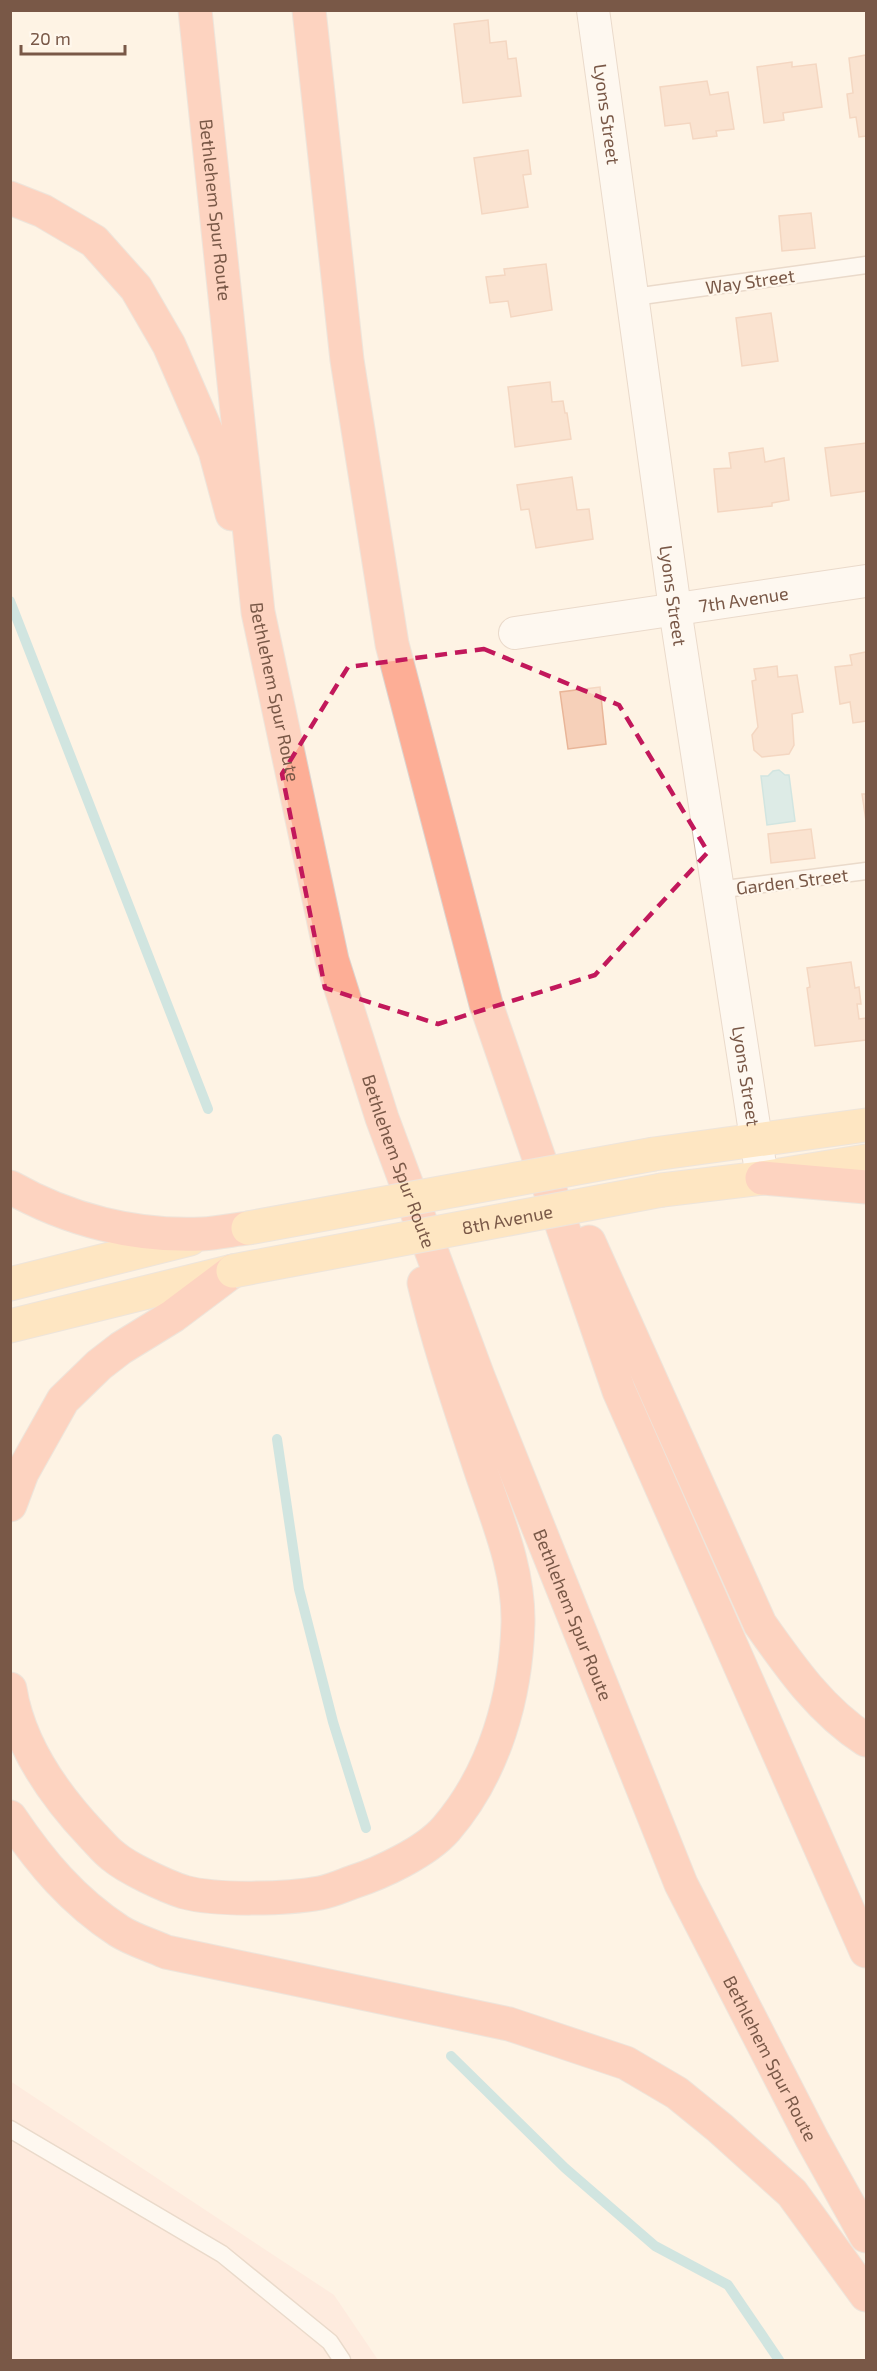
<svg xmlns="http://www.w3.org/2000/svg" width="877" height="2371" viewBox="0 0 877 2371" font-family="'Exo 2',sans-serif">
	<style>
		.commercial { fill: #ffe2d7 }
		.water { fill: #b7e3e9; stroke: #9cd4dc; stroke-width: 1.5 }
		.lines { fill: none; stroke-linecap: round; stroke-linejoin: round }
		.stream { stroke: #9cd4dc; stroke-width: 10 }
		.building { fill: #f6d0b9; stroke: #e9b598; stroke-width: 1.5 }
		.service-casing { stroke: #d3bcac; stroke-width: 19 }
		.minor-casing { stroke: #d3bcac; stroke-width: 34 }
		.primary-casing { stroke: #dcd4cf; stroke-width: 35 }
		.motorway-casing { stroke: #dcd4cf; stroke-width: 35 }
		.service { stroke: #fff; stroke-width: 16 }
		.minor { stroke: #fff; stroke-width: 32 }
		.primary { stroke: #ffd79a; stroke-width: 33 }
		.motorway { stroke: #fdae96; stroke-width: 33 }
		.primary-bridge-casing { stroke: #dcd4cf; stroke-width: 35; stroke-linecap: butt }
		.primary-bridge { stroke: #ffd79a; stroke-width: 33 }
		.marked { fill: none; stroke: #c2185b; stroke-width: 4.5; stroke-dasharray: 12 8; stroke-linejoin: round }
		.labels { text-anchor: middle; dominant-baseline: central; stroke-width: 4.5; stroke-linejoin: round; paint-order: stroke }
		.street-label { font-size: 18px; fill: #795847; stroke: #fff7ec }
	</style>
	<rect width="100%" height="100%" fill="#fef3e4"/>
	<path class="commercial" d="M10,2081L334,2295L378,2360H11Z"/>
	<path class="water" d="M779,770L785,775H789L795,821L767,825L761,776H768L773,771Z"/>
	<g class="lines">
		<path class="stream" d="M10,601L208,1109
			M277,1439L299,1589L333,1722L366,1828
			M451,2056L565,2168L655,2246L728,2285L779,2360"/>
	</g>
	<path class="building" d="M488,20L490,43L506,41L508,59L516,58L521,96L463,103L454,24Z
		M866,55V136L859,137L856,117L850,118L847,94L853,93L849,58Z
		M792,62V67L816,64L822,107L783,113L784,120L764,123L757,67Z
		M707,81L710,95L728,92L734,129L716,131L717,136L693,139L690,123L665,126L660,87Z
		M528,150L531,174L523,175L528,207L482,214L474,158Z
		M811,213L815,248L782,251L779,216Z
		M546,264L552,310L511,317L508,301L490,303L486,277L505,275L504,269Z
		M771,313L778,361L742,366L736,318Z
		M550,382L552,402L563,401L565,413H567L571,439L515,447L508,387Z
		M866,443V491L831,496L825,448Z
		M763,448L765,462L784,458L789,500L772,503V506L718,512L714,469L731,468L729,453Z
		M572,477L577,510L589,509L593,539L536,548L529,509L521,510L517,485Z
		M866,652V721L853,723L850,702L840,704L835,667L852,665L850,655Z
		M777,666L778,677L797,675L803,712L792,714L794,745L789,754L762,757L754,750L752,735L758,727L752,681L756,680L754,669Z
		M600,687L606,744L568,749L560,692Z
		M862,794H866V821Z
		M811,829L815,858L771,863L768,834Z
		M851,962L855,988L859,987L861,1004H857L859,1019L866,1018V1040L815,1046L807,988L810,987L807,968Z"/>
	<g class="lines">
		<g class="service-casing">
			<path id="service" d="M634,297L866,265
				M717,890L866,871
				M10,2129L222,2254L330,2342L342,2360"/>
		</g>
		<g class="minor-casing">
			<g id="minor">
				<path id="s1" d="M593,10L675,609L762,1178"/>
				<path id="s2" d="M515,633L866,581"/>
			</g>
		</g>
		<g class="primary-casing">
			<path id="primary" d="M654,1154L866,1125
				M662,1190L762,1178L866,1161
				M10,1284L190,1239
				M10,1326L233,1271"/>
		</g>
		<g class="motorway-casing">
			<g id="motorway">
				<path id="s3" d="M195,10L258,612L332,960L382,1118L479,1379L681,1884L812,2139L866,2236"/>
				<path d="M309,10L347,360L392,644L486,1004L619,1391L866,1951"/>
				<path d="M10,198L43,211L94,241L136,288L169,345L215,451L232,514"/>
				<path d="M762,1178L866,1187"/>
				<path d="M10,1187C68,1220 135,1237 202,1234C217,1233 232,1230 248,1228"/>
				<path d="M589,1242L760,1624C791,1668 821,1711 866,1740"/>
				<path d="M10,1505L22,1473L63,1400L99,1365L121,1348L173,1316L233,1271"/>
				<path d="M10,1689C19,1745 54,1795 93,1836C99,1842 105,1850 113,1856C127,1868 165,1886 184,1892C216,1901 287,1899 320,1893C331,1891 342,1886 353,1882C381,1873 426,1852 446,1829C495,1772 516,1696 518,1623C519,1569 497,1519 480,1468C460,1407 439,1346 424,1283"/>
				<path d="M10,1817C41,1863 73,1901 119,1931C133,1940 151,1945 166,1952L509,2024L626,2063L677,2093L720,2128L792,2193L866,2295"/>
			</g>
		</g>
		<use href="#service" class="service"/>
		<use href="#minor" class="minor"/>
		<use href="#primary" class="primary"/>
		<use href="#motorway" class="motorway"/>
		<g class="primary-bridge-casing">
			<g id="primary-bridge">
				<path d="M248,1228L654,1154"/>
				<path id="s4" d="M233,1271L662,1190"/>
			</g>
		</g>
		<use href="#primary-bridge" class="primary-bridge"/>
	</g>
	<path d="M0 0H877V2371H0ZM484,649L619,705L708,852L595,975L438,1024L325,988L282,774L348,667Z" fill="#fef3e4" fill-opacity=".55" fill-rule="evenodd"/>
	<path class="marked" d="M484,649L619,705L708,852L595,975L438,1024L325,988L282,774L348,667Z"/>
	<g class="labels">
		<g class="street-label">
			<text stroke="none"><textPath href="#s1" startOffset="105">Lyons Street</textPath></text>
			<text stroke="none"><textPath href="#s3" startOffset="201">Bethlehem Spur Route</textPath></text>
			<text transform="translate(750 281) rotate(-8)">Way Street</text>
			<text stroke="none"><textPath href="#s1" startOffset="591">Lyons Street</textPath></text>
			<text stroke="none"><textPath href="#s2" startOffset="231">7th Avenue</textPath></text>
			<text stroke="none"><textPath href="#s3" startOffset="687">Bethlehem Spur Route</textPath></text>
			<text transform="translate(792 881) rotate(-7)">Garden Street</text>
			<text stroke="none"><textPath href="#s1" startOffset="1077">Lyons Street</textPath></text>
			<text stroke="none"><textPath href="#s3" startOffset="1173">Bethlehem Spur Route</textPath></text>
			<text stroke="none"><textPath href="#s4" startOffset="279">8th Avenue</textPath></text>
			<text stroke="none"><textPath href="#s3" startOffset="1659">Bethlehem Spur Route</textPath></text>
			<text stroke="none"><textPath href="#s3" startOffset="2145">Bethlehem Spur Route</textPath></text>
		</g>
	</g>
	<rect width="877" height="2371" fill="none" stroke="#795847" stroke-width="24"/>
	<path d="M21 45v9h104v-9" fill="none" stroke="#795847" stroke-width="3"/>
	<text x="30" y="45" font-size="18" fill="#795847" stroke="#fff7ec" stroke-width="4.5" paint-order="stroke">20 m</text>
</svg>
